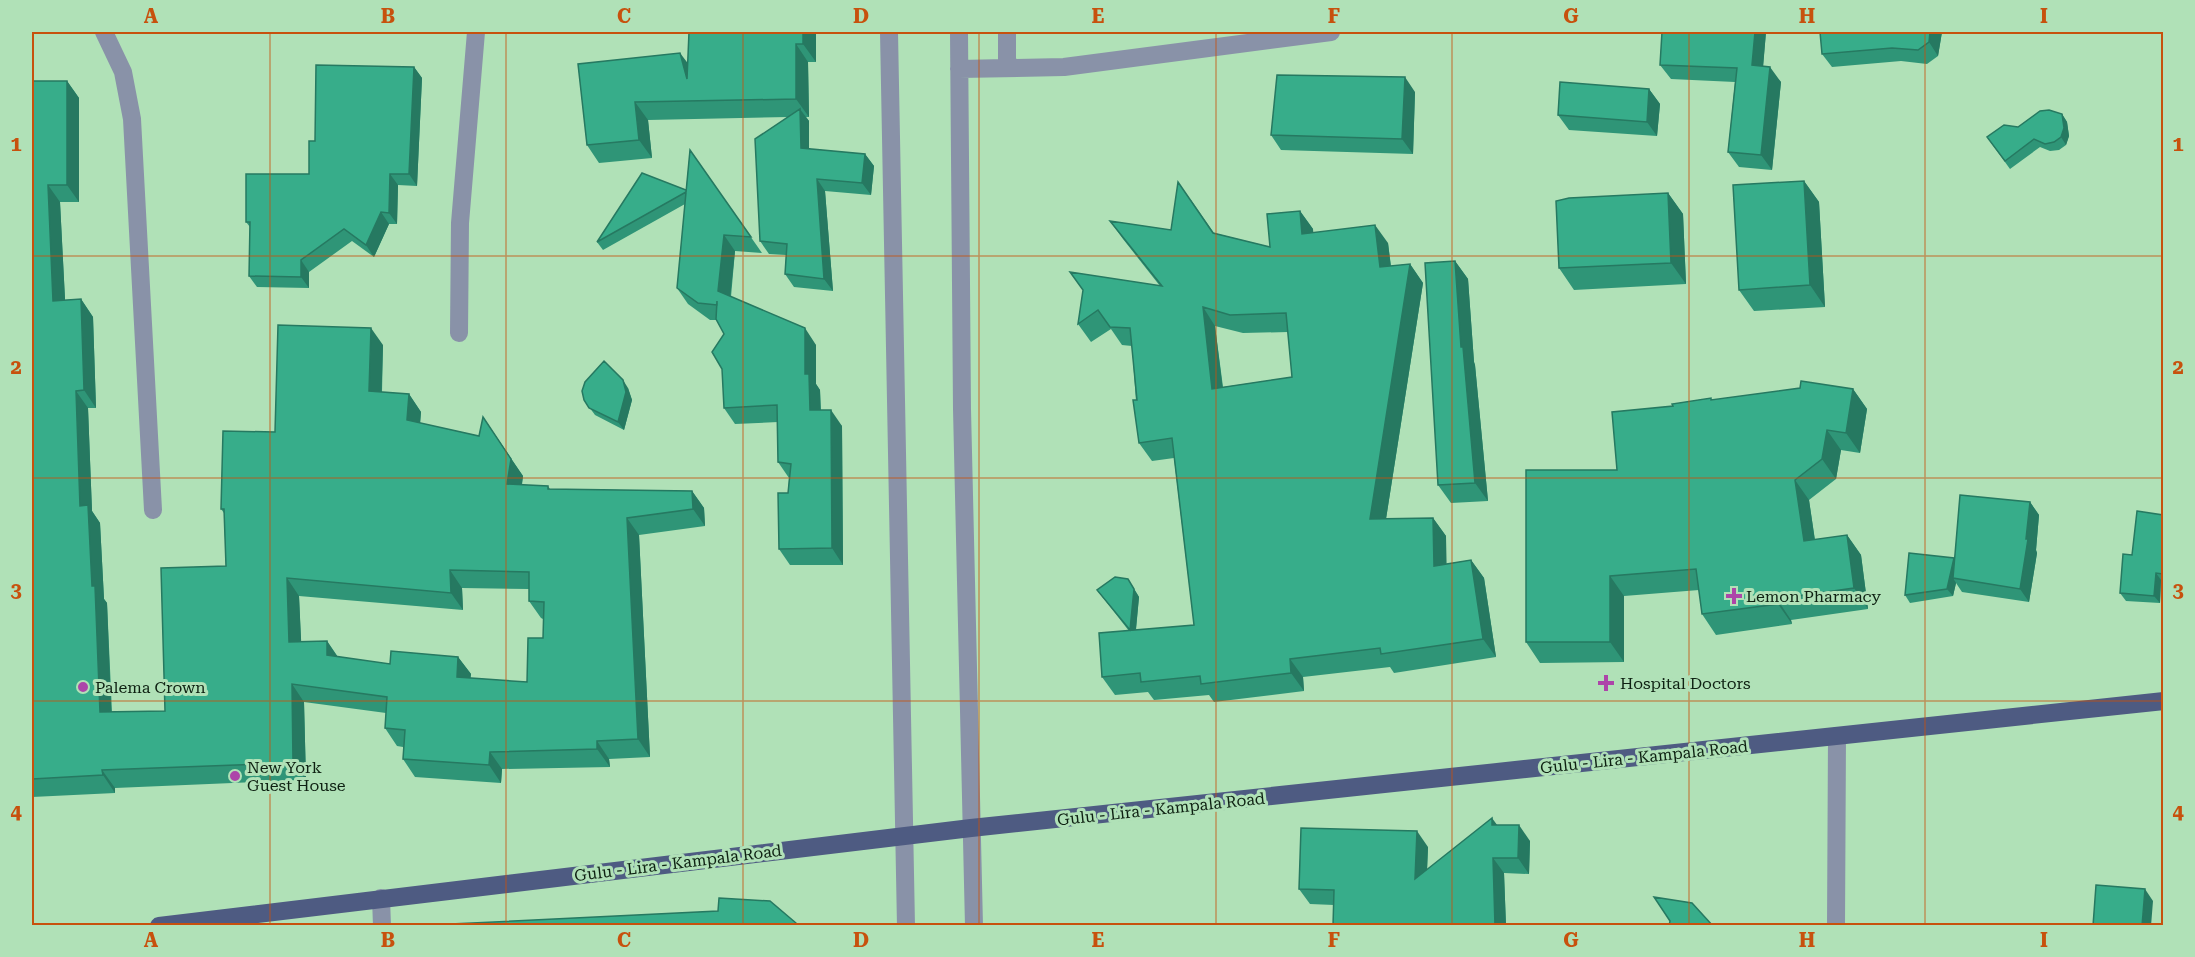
<svg xmlns="http://www.w3.org/2000/svg" width="2195" height="957" viewBox="0 0 2195 957" font-family="'Roboto Serif',serif">
	<style>
		.lines { fill: none; stroke-linecap: round; stroke-linejoin: round }
		.minor { stroke: #8992a8; stroke-width: 18 }
		.major { stroke: #4e5b82; stroke-width: 18 }
		.wall { fill: #2f9577; fill-rule: evenodd }
		.shaded-wall { fill: #267961 }
		.building { fill: #37ad8a; stroke: #267961; stroke-width: 1.5; fill-rule: evenodd }
		.grid { fill: none; stroke: #c7510d; stroke-width: 1.5; stroke-opacity: 0.55 }
		.poi-dot { fill: #ad45a9; stroke: #b0e1b7; stroke-width: 2 }
		.labels { text-anchor: middle; dominant-baseline: central; stroke-width: 6; stroke-linejoin: round; paint-order: stroke }
		.poi-label { font-size: 16px; fill: #0e2112; stroke: #b0e1b7; text-anchor: start }
		.street-label { font-size: 16px; fill: #0e2112; stroke: #b0e1b7 }
		.neatline { fill: none; stroke: #c7510d; stroke-width: 2 }
		.grid-label { font-size: 20px; text-anchor: middle; font-weight: bold; fill: #c7510d }
	</style>
	<rect width="100%" height="100%" fill="#b0e1b7"/>
	<g class="lines">
		<path class="minor" d="M104,32L123,72L132,119L153,510
			M889,32L906,926
			M959,32L962,409L974,926
			M1007,68V32
			M959,69L1064,67L1331,32
			M459,333L460,223L476,32
			M381,898L382,926
			M1836,926L1837,736"/>
		<path class="major" d="M159,926L971,828L2164,701"/>
	</g>
	<path class="wall" d="M689,32H816V62H808L809,117H806L809,121V149L865,154L874,166L871,195L825,191L833,291L794,287L785,274L786,255L769,254L760,241L788,117L648,120L652,158L599,163L587,145L578,64H688Z
		M1662,32H1766L1763,66L1781,82L1772,170L1739,167L1728,152L1735,82L1671,79L1660,65Z
		M1942,32L1938,56L1927,64L1901,61L1832,67L1822,54Z
		M414,67L422,78L417,186L398,185L397,224H389L374,257L352,241L309,272V288L257,287L249,276L250,227L246,222L309,174L315,141Z
		M32,81H67L79,98V202H60L65,300L81,299L93,317L96,408H88L92,511L100,523L104,599L107,603L112,712L165,711L226,566L224,513L221,509L275,432L383,345L382,392L409,394L421,412L420,423L479,436L483,417L523,476L522,485L548,486L550,489L692,491L704,508L705,526L639,535L650,757L609,759L610,767L502,769L501,783L415,777L403,759V747L397,746L385,728L386,713L304,702L306,780L115,788V793L32,797ZM462,588L529,589V601L541,618L543,619V638L527,682L470,678L471,674L458,657L390,664L338,657L327,641L301,642L299,596L463,610Z
		M1649,89L1660,104L1657,136L1569,130L1558,115Z
		M1415,92L1413,154L1281,150L1271,135Z
		M2062,114L2067,122L2069,136L2066,145L2059,150L2050,151L2040,147L2010,169L1987,137Z
		M690,150L762,253L735,251L731,297L816,345V384L820,390L821,410L842,426L843,565H790L779,549L788,493L789,478L778,462V422L735,424L724,408V334L717,320H710L688,304L677,288L685,204L603,250L597,242L686,190Z
		M1804,181L1819,202L1825,307L1754,311L1739,290Z
		M1668,193L1683,214L1686,284L1574,290L1559,268Z
		M1191,200L1214,233L1270,247L1300,211L1313,229V232L1388,243L1391,266L1410,264L1423,283L1386,519L1433,518L1446,536V564L1471,560L1484,578L1496,657L1394,673L1390,667L1303,677L1304,691L1214,702L1209,695L1154,700L1148,692L1115,695L1102,677L1129,631L1097,590L1133,587L1139,597L1136,630L1194,625L1174,458L1152,461L1139,443L1132,346L1122,345L1111,329L1091,342L1078,324L1083,290L1160,286L1123,239L1110,221L1171,230ZM1215,326L1243,333L1288,332L1292,377L1223,387Z
		M1455,261L1468,279L1474,362L1475,365L1488,501L1451,503L1438,485Z
		M628,388L632,400L624,430L595,415L584,400Z
		M1853,389L1867,409L1860,453L1841,450L1836,479L1809,500L1815,540L1847,535L1861,555L1868,609L1791,620L1792,624L1716,635L1702,614L1699,590L1624,596V662L1540,663L1526,642L1617,470L1673,406L1712,400Z
		M2030,502L2039,515L2036,550L2037,553L2029,602L1962,592L1956,583L1953,596L1910,603L1905,595Z
		M2163,515V581L2161,580L2160,603L2126,601L2120,593L2132,555Z
		M1497,825L1530,841L1529,874L1504,873L1506,926H1333L1334,905L1310,904L1299,889L1428,847L1427,870Z"/>
	<path class="shaded-wall" d="M803,32H816V62L803,44Z
		M1755,32H1766L1762,80L1752,65Z
		M1930,32H1942L1938,56L1929,42Z
		M796,44L808,62L809,117L796,99Z
		M680,53L693,70L687,79Z
		M414,67L422,78L417,186L409,174Z
		M1770,67L1781,82L1772,170L1761,155Z
		M1405,77L1415,92L1413,154L1402,139Z
		M67,81L79,98V202L67,185Z
		M1649,89L1660,104L1657,136L1647,122Z
		M635,102L648,120L652,158L639,140Z
		M800,109L809,121V161L801,148Z
		M2062,114L2067,122L2069,136L2066,145L2061,137Z
		M865,154L874,166L871,195L862,183Z
		M390,174L398,185L397,224L389,213Z
		M817,179L825,191L833,291L824,279Z
		M1804,181L1819,202L1825,307L1810,285Z
		M48,185L60,202L66,318L53,301Z
		M1668,193L1683,214L1686,284L1671,263Z
		M1300,211L1313,229L1315,252L1302,234Z
		M381,212L389,224L374,257L366,245Z
		M1375,225L1388,243L1393,285L1380,267Z
		M724,235L735,251L729,308L718,291Z
		M301,260L309,272V288L301,277Z
		M1455,261L1468,279L1474,362L1475,365L1488,501L1475,483L1461,347Z
		M1410,264L1423,283L1383,538L1370,519Z
		M81,299L93,317L96,408L84,390Z
		M1203,307L1215,326L1225,407L1212,389Z
		M371,328L383,345L381,409L369,391Z
		M805,328L816,345V384L820,390L821,426L810,410L805,374Z
		M623,380L628,388L632,400L624,430L618,422Z
		M1853,389L1867,409L1860,453L1846,433Z
		M76,391L88,408L92,511L100,523L104,599L107,603L112,730L100,712L92,586L80,506Z
		M409,394L421,412L419,437L407,420Z
		M831,410L842,426L843,565L832,548Z
		M483,417L523,476L519,502L507,484Z
		M1827,430L1841,450L1836,479L1822,459Z
		M1795,480L1809,500L1818,562L1804,541Z
		M692,491L704,508L705,526L693,509Z
		M2030,502L2039,515L2036,550L2037,553L2029,602L2020,589Z
		M627,518L639,535L650,757L638,739Z
		M1433,518L1446,536L1447,584L1434,566Z
		M1847,535L1861,555L1868,609L1854,588Z
		M1954,558L1953,578L1956,583L1953,596L1947,589Z
		M1471,560L1484,578L1496,657L1483,639Z
		M450,570L462,588L463,610L451,593Z
		M2156,573L2161,580L2160,603L2154,596Z
		M1610,576L1624,596V662L1610,642Z
		M287,578L299,596L302,659L289,642Z
		M1128,579L1139,597L1135,638L1130,630Z
		M1777,599L1791,620L1792,624L1778,604Z
		M327,641L339,659L327,655Z
		M458,657L471,674L469,695L457,677Z
		M1290,659L1303,677L1304,691L1291,673Z
		M292,684L304,702L306,780L293,763Z
		M597,741L609,759L610,767L597,749Z
		M490,752L502,769L501,783L489,765Z
		M102,770L115,788V793L103,775Z
		M1492,818L1503,833L1492,825Z
		M1519,825L1530,841L1529,874L1518,858Z
		M1417,831L1428,847L1426,895L1415,879Z
		M1493,858L1504,873L1506,926H1495Z
		M2145,889L2153,901L2151,926H2142Z"/>
	<path class="building" d="M689,32H803V44H796V99L635,102L639,140L587,145L578,64L680,53L687,79Z
		M1662,32H1755L1752,65L1770,67L1761,155L1728,152L1737,68L1660,65Z
		M1820,32H1930L1929,42L1918,50L1892,48L1822,54Z
		M316,65L414,67L409,174H390L389,213L381,212L366,245L344,229L301,260V277L249,276L250,222H246V174H309V141H315Z
		M1277,75L1405,77L1402,139L1271,135Z
		M32,81H67V185H48L53,301L81,299L84,390L76,391L80,506L88,505L92,586H95L100,712L165,711L161,568L226,566L224,509H221L223,431L275,432L278,325L371,328L369,391L409,394L407,420L479,436L483,417L511,459L507,484L548,486V489L692,491L693,509L627,518L638,739L597,741V749L490,752L489,765L403,759L405,730L385,728L387,697L292,684L293,763L102,770L103,775L32,779ZM450,570L529,572V601L544,602L543,638H528L527,682L457,677L458,657L391,651L390,664L327,655V641L289,642L287,578L451,593Z
		M1560,82L1649,89L1647,122L1558,115Z
		M800,109L801,148L865,154L862,183L817,179L824,279L785,274L787,244L760,241L755,139Z
		M2049,110L2062,114L2064,128L2061,137L2054,142L2045,144L2034,139L2005,161L1987,137L2004,125L2018,127L2040,111Z
		M690,150L751,237L724,235L718,291L805,328V374H809L810,410H831L832,548L779,549L778,493H788L791,464L778,462L777,405L724,408L722,369L712,352L724,334L716,319L717,301V305L698,303L677,288Z
		M642,173L686,190V192L597,242Z
		M1804,181L1810,285L1739,290L1733,185Z
		M1178,182L1213,233L1270,247L1267,214L1300,211L1302,234L1375,225L1380,267L1410,264L1370,519L1433,518L1434,566L1471,560L1483,639L1381,654L1380,648L1290,659L1291,673L1201,684L1200,676L1141,682L1140,673L1102,677L1099,633L1194,625L1172,438L1139,443L1133,400H1137L1130,328L1110,327L1098,310L1078,324L1083,290L1070,272L1162,286L1110,221L1171,230ZM1203,307L1230,315L1286,313L1292,377L1212,389Z
		M1668,193L1671,263L1559,268L1556,201L1569,198Z
		M1455,261L1461,347H1463L1475,483L1438,485L1425,263Z
		M604,361L623,380L626,392L618,422L589,408L584,400L582,391L585,382Z
		M1801,381L1853,389L1846,433L1827,430L1822,459L1795,480L1804,541L1847,535L1854,588L1777,599L1778,604L1702,614L1696,569L1610,576V642H1526V470H1617L1612,412L1673,406L1672,404L1711,398V400L1800,388Z
		M1960,495L2030,502L2026,539H2028L2020,589L1953,578Z
		M2137,511L2163,515V574L2156,573L2154,596L2120,593L2123,554L2132,555Z
		M1909,553L1954,558L1947,589L1905,595Z
		M1115,577L1128,579L1134,589L1130,630L1097,590Z
		M1492,818V825H1519L1518,858H1493L1495,926H1333L1334,890L1299,889L1301,828L1417,831L1415,879Z
		M2096,885L2145,889L2142,926H2093Z
		M1654,897L1692,903L1713,926H1669L1670,921Z
		M719,898L770,901L796,923V926H451V924L718,911Z"/>
	<path class="grid" d="M270,32V926M506,32V926M743,32V926M979,32V926M1216,32V926M1452,32V926M1689,32V926M1925,32V926M32,256H2164M32,478H2164M32,701H2164"/>
	<g class="poi-dot">
		<path d="M1731 587h6v6h6v6h-6v6h-6v-6h-6v-6h6z"/>
		<path d="M1603 674h6v6h6v6h-6v6h-6v-6h-6v-6h6z"/>
		<circle cx="83" cy="687" r="6"/>
		<circle cx="235" cy="776" r="6"/>
	</g>
	<g class="labels">
		<g class="poi-label">
			<text x="1746" y="596">Lemon Pharmacy</text>
			<text x="1620" y="683">Hospital Doctors</text>
			<text x="95" y="687">Palema Crown</text>
			<text x="247" y="767">New York<tspan x="247" dy="18">Guest House</tspan></text>
		</g>
		<g class="street-label">
			<text transform="translate(1644 757) rotate(-6)">Gulu - Lira - Kampala Road</text>
			<text transform="translate(1161 809) rotate(-6)">Gulu - Lira - Kampala Road</text>
			<text transform="translate(678 863) rotate(-7)">Gulu - Lira - Kampala Road</text>
		</g>
	</g>
	<rect width="2195" height="957" fill="none" stroke="#b0e1b7" stroke-width="66"/>
	<rect x="33" y="33" width="2129" height="891" class="neatline"/>
	<g class="grid-label">
		<text x="151" y="23">A</text>
		<text x="388" y="23">B</text>
		<text x="624" y="23">C</text>
		<text x="861" y="23">D</text>
		<text x="1098" y="23">E</text>
		<text x="1334" y="23">F</text>
		<text x="1571" y="23">G</text>
		<text x="1807" y="23">H</text>
		<text x="2044" y="23">I</text>
		<text x="16" y="151">1</text>
		<text x="2178" y="151">1</text>
		<text x="16" y="374">2</text>
		<text x="2178" y="374">2</text>
		<text x="16" y="597">3</text>
		<text x="2178" y="597">3</text>
		<text x="16" y="819">4</text>
		<text x="2178" y="819">4</text>
		<text x="151" y="947">A</text>
		<text x="388" y="947">B</text>
		<text x="624" y="947">C</text>
		<text x="861" y="947">D</text>
		<text x="1098" y="947">E</text>
		<text x="1334" y="947">F</text>
		<text x="1571" y="947">G</text>
		<text x="1807" y="947">H</text>
		<text x="2044" y="947">I</text>
	</g>
</svg>
